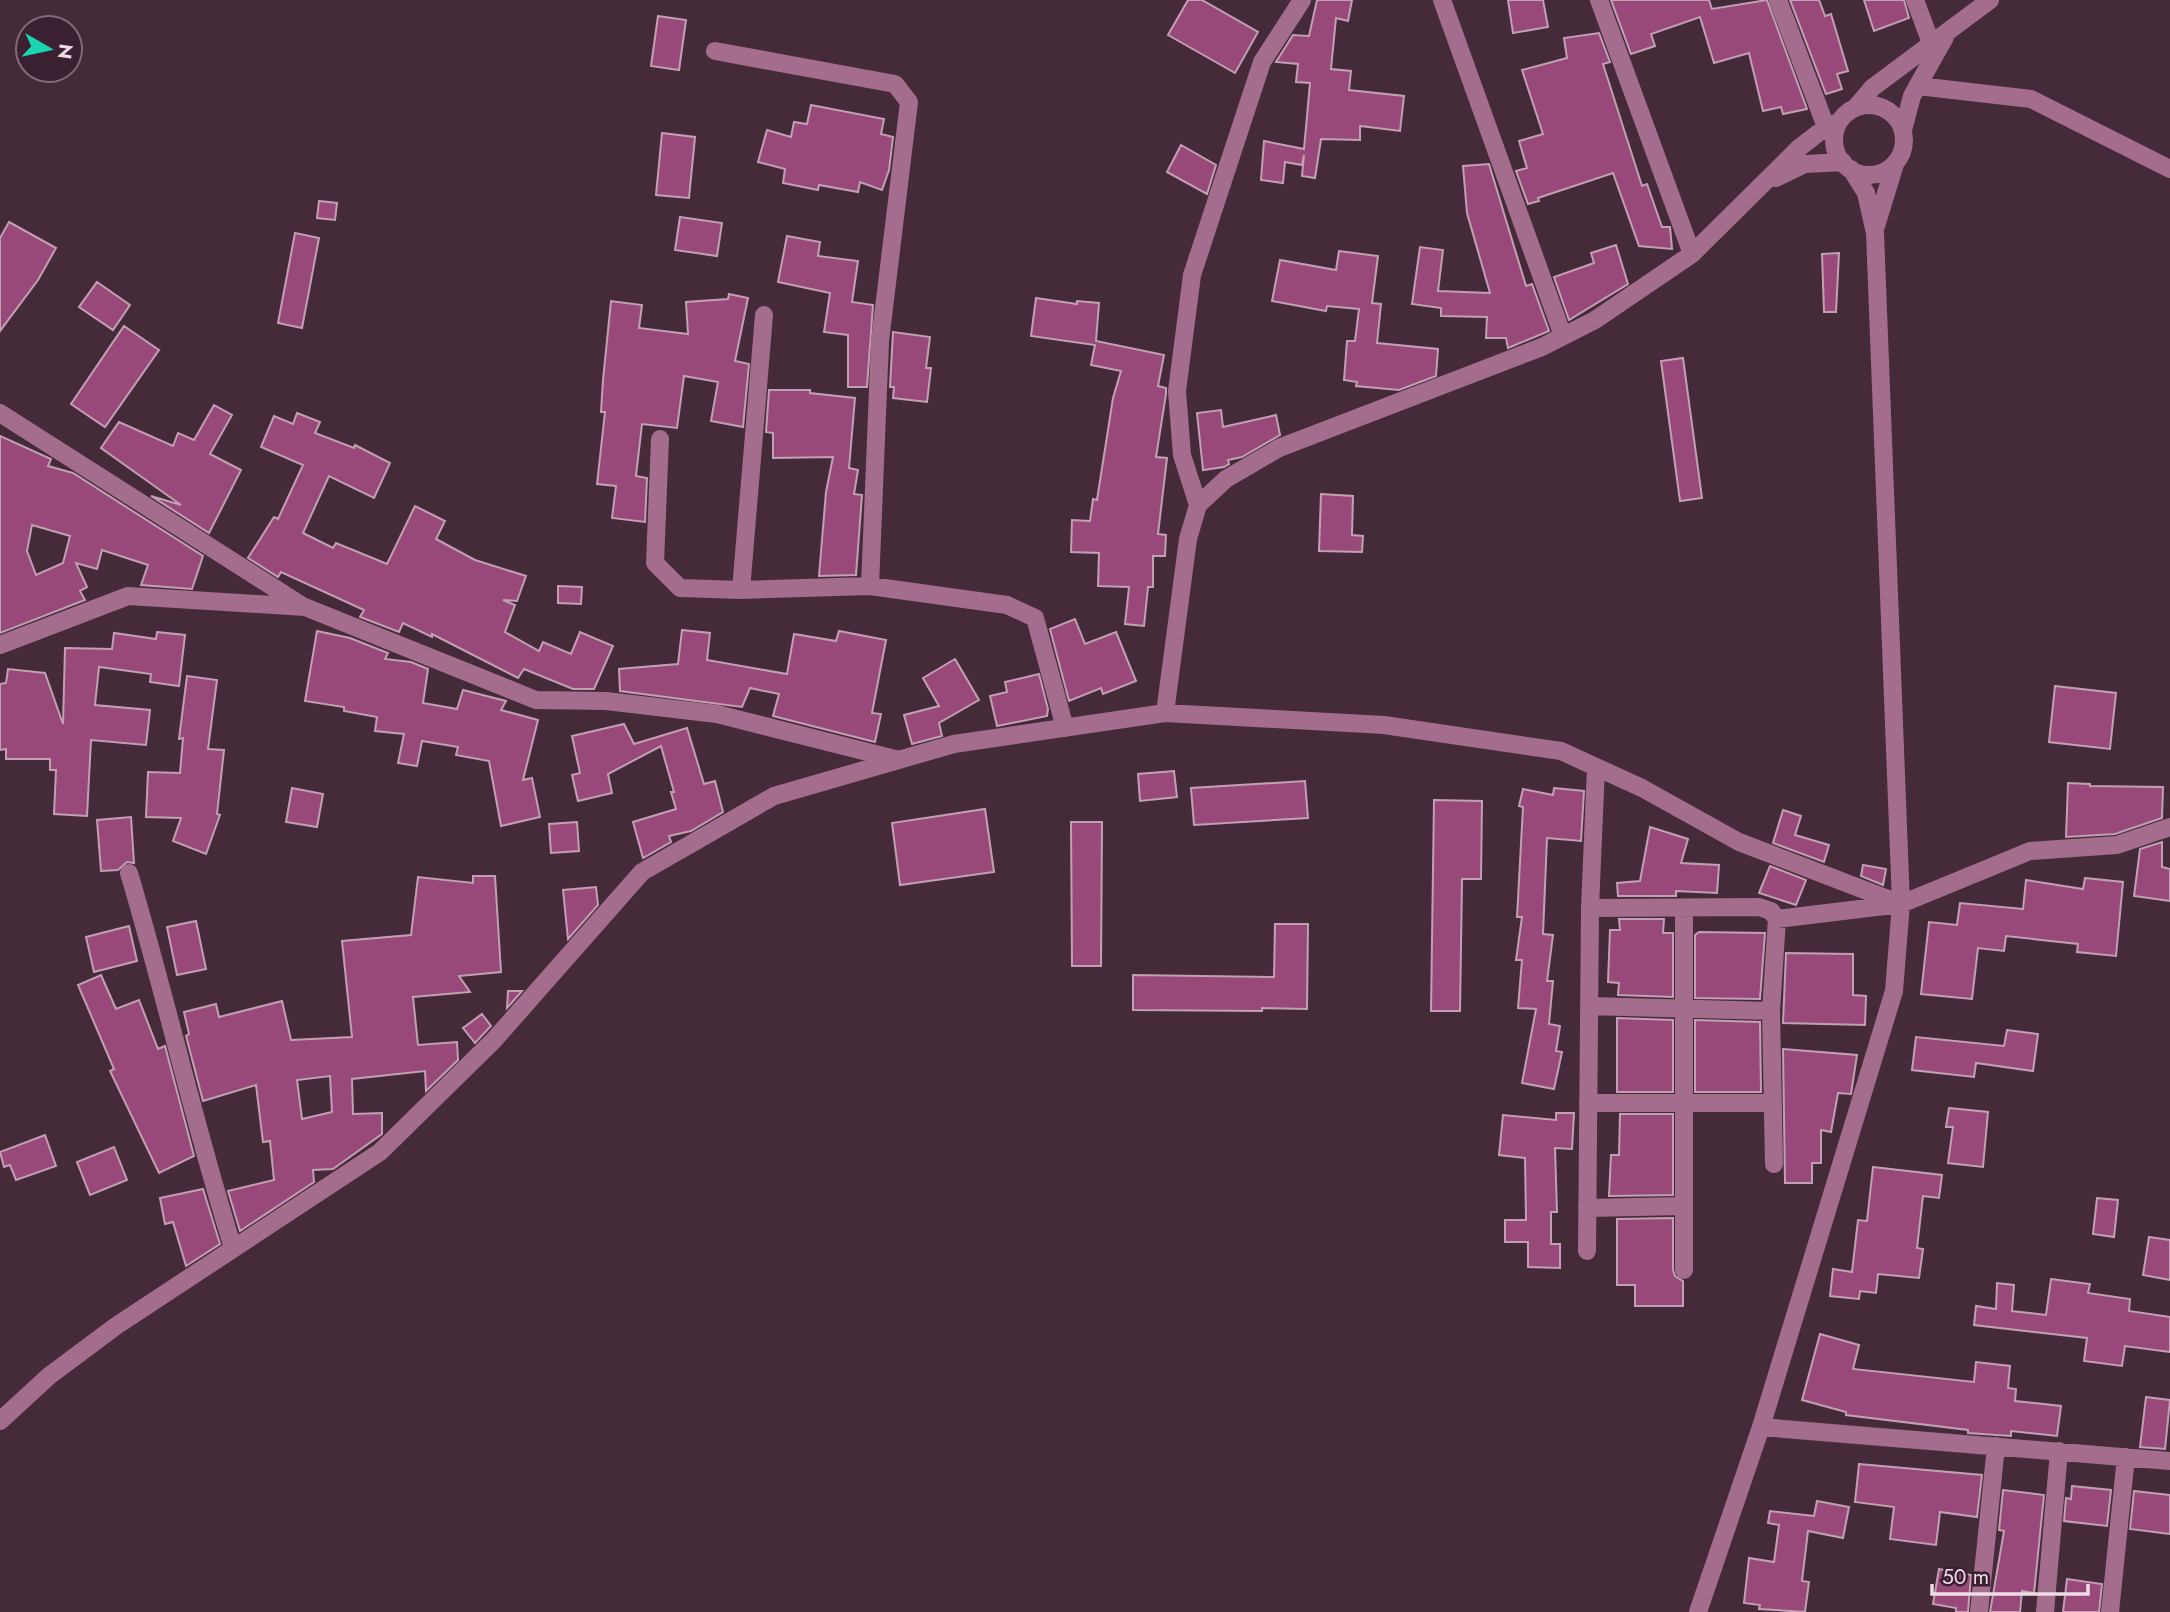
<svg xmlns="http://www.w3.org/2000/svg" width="2170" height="1612" viewBox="0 0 2170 1612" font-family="Jost,sans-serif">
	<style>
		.building { fill: #98497a; stroke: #c2a0b3; stroke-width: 2; fill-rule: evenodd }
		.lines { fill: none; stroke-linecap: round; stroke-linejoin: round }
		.minor { stroke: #a46d8d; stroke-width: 18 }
	</style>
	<rect width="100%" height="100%" fill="#452a3a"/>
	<path class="building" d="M1188,0H1202L1258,32L1235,73L1168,35Z
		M1317,0H1352L1348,21L1336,18L1331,69L1351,71L1349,90L1404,96L1400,131L1360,126V140L1321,139L1315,178L1302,176L1304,155L1302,165L1285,162L1283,183L1261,180L1264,141L1304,149L1310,83L1296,82L1298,64L1276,62L1293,35L1309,36Z
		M1508,0H1543L1548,27L1513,33Z
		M1611,0H1709L1712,9L1767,0L1807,109L1783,114L1781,107L1763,111L1749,53L1714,63L1700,17L1651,34L1655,46L1631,54Z
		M1790,0H1819L1825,16L1831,14L1848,71L1837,74L1842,89L1826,94Z
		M1864,0H1904L1909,18L1874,31Z
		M658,16L686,20L679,70L651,66Z
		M1599,33L1610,62L1603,64L1642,186L1647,184L1662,227H1670L1672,249L1639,246L1613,173L1538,198L1539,201L1528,204L1516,171L1527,168L1519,141L1543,134L1522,70L1567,58L1564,38Z
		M811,105L884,119L881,134L893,137L889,170L882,190L860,182L858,192L819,185L818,190L783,183L785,169L758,162L767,130L791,137L794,122L807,124Z
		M662,133L695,137L689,198L656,195Z
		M1181,145L1216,165L1207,194L1167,172Z
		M1489,164L1526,286L1532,284L1549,331L1508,348L1506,338H1486L1487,317L1441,316V308L1412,304L1420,247L1443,250L1438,291L1490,293L1467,213L1463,166Z
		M319,201L337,203L335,220L317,218Z
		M680,217L722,223L717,256L675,250Z
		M9,222L56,248L38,280L0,331V238Z
		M295,233L319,238L302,328L278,323Z
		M787,236L820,242L818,256L858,261L852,302L873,305L867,387H848V335L824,332L830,293L778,282Z
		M1616,245L1628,284L1569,320L1554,277L1594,263L1591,253Z
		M1339,251L1378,256L1372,303L1381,304L1377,343L1438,349L1436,376L1399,390L1356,386L1357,382L1344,380L1347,341H1355L1359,309L1327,306L1326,311L1272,301L1280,260L1336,270Z
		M1839,253L1836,312H1824L1822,254Z
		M97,282L130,305L113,330L79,307Z
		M729,294L748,298L735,361L749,364L743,427L711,421L718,382L684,376L677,428L642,424L636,476L647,478L645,522L612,518L616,486L597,484L605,412H601L603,380L611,301L642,305L639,328L688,334L686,302L728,299Z
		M1036,298L1077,304V301L1099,303L1096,341L1164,355L1158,386L1166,388V394L1156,457L1167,458L1158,534L1166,535L1165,556H1153V587H1148L1144,626L1125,624L1129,587L1098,586L1099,553L1071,552L1072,520L1090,521L1093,499L1097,500L1113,398L1121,371L1091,365L1095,345L1031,336Z
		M124,326L159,350L105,427L71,404Z
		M893,332L930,337L926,368H931L927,402L893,398L894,387H890Z
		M1683,358L1702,498L1680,501L1661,361Z
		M769,390H810V393L855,398L849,468L858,470L854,494L862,495L856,575L819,576L826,492L833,457L773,458V433L766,432Z
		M214,405L232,415L210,454L241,470L209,533L151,496L181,505L101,448L119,422L173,446L178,433L194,440Z
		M1221,410L1223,427L1276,415L1280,435L1242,457L1228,460L1229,464L1224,467L1203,470L1197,413Z
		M297,413L320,422L315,433L354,448L355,445L390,463L374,498L329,476L303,533L333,548L336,543L387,564L415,506L445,521L436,539L475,560L526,576L517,601L503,600L515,605L505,632L539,651L543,642L571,654L580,632L613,646L594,689H573L524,669L518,678L432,634V637L403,623L399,632L360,617L364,610L281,572L278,577L248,558L274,517L278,519L303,465L261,447L274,416L293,424Z
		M0,436L51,459L48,466L73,473L203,556L192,589L141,585L148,565L102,550L97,569L76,563L87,587L80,591L85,600L0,633ZM32,525L70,536L63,563L36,575L27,551Z
		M1321,494L1353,496L1352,535L1363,536L1362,552L1319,551Z
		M558,586L582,587L581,604L558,603Z
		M1075,619L1085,644L1116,632L1136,681L1103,694L1101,688L1069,701L1050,629Z
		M682,630L710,633L707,660L787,674L794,634L836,641L839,631L886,640L872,713L881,714L875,742L773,716L779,694L750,688L742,707L620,691L619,669L678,664Z
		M317,631L350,638L388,653L385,659L411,662L428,669L423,703L457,709L463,690L506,701L501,710L538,720L523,780L532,778L540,817L501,826L489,761L456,755L458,747L422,741L417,766L398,763L404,734L375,731L377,717L344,711V707L305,701Z
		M157,632L185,635L179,686L150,682L151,674L99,667L95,705L150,710L146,745L91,740L87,816L54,814L56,770H50V759H6V749L0,750V684L6,683L8,669L45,673L63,724L65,648L112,649L114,633L156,639Z
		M955,659L979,700L939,723L942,736L912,744L904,715L939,706L923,678Z
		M1039,674L1048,709L1047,716L997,726L990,696L1007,692L1005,682Z
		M187,676L217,680L208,749L224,750L217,814L220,815L206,854L173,841L181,818L146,817L148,772L180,773L183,738L179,739Z
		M2055,686L2116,693L2110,749L2049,742Z
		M624,724L634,744L687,728L704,784L715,781L723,812L691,831L669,836L671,842L643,858L633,822L676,809L671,792H674L661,746L608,774L612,793L578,801L572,775L580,773L572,736Z
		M1174,771L1177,797L1140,801L1138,774Z
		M1305,781L1308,818L1194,825L1191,788Z
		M2068,783L2090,784V786L2163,787L2162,818L2115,834L2066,837Z
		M292,788L323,794L317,827L286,822Z
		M1554,788L1584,791L1581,841L1547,838L1543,934L1553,935L1547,981H1553L1549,1024L1560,1026L1556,1051L1562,1052L1554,1089L1522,1083L1536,1009L1518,1008L1522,960H1516L1522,917H1517L1523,807L1519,806L1523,789L1553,795Z
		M1434,800L1482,801L1481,879H1462L1460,1011H1431Z
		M985,809L994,872L900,885L892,823Z
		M1783,810L1801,816L1795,835L1829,845L1824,862L1773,843Z
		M131,817L134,863L127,862L118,870L101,871L97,820Z
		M577,822L579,851L551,853L549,824Z
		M1071,822H1102L1101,966H1072Z
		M1650,827L1688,839L1681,863L1719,865L1717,893L1676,891V896H1618L1617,883L1640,881Z
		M2162,842V867L2170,869V901L2134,896L2140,849Z
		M1863,865L1886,869L1883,885L1861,876Z
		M1770,866L1806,880L1796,905L1759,893Z
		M473,876H495L501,972L459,976L470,992L413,997L418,1045L457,1042L458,1060L426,1091L425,1071L352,1079L353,1114L382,1113V1134L333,1169L313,1170L314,1182L240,1231L228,1191L274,1180L270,1141L263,1142L256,1085L203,1101L186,1036L189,1034L184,1012L216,1004L219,1017L282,1001L291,1040L352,1037L342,941L411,935L418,877L473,883ZM330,1076L332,1112L302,1119L297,1080Z
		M2085,878L2123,882L2116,956L2077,952L2078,944L2006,936L2004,951L1978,948L1972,999L1921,994L1929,922L1957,925L1960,903L2023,909L2026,880L2083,889Z
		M596,887L598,905L568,939L563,890Z
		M1619,919H1664L1663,933H1673V997L1618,995L1619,983L1608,982L1610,930H1620Z
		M196,921L206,969L177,975L167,927Z
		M1275,924H1308L1307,1009L1262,1008V1011L1133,1010V975L1274,977Z
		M129,926L137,961L94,972L86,937Z
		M1699,932L1765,933L1760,999L1695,998V935Z
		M1786,953L1853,954V995L1866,996L1865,1025L1783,1023Z
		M101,975L116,1009L139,1000L158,1049L165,1046L194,1156L159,1173L110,1071L114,1069L78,985Z
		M508,991H522L507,1008Z
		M482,1014L491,1026L475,1043L463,1028Z
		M1617,1018L1673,1020V1092H1617Z
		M1695,1020L1760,1022L1761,1092H1695Z
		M2007,1030L2038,1034L2033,1071L1976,1063L1974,1077L1912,1070L1916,1037L2004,1046Z
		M1783,1049L1857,1055L1851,1094L1838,1093L1831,1132L1821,1130V1163H1812V1183H1785Z
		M1949,1108L1988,1112L1983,1167L1948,1163L1953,1127H1946Z
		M1556,1113H1574L1572,1149L1555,1148L1557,1212H1551V1244H1560V1268L1528,1267V1242H1505V1220H1526L1525,1158L1499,1155L1503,1115L1556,1120Z
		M1620,1114H1673V1195L1609,1196L1611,1155H1619Z
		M45,1135L56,1166L16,1180L10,1165L4,1167L0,1152Z
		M114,1147L127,1180L90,1195L77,1162Z
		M1873,1167L1942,1175L1939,1198L1923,1196L1917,1248L1923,1249L1919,1278L1878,1274L1876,1293L1860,1291L1859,1299L1830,1296L1833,1269L1852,1272L1858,1220L1867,1221Z
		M203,1189L220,1244L186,1266L173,1222L165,1224L160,1198Z
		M2097,1198L2118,1200L2114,1237L2093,1234Z
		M1673,1218V1270L1675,1276L1683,1281V1306H1635V1285H1617V1219Z
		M2149,1237L2170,1240V1280L2143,1275Z
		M2051,1279L2090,1284L2088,1293L2130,1299L2129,1311L2170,1317V1352L2125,1346L2122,1366L2084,1361L2087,1338L1974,1325L1976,1306L1996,1309L1997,1283L2014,1285L2012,1311L2046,1315Z
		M1820,1334L1859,1345L1853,1369L1974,1382L1976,1362L2010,1366L2008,1388L2016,1389L2015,1401L2061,1406L2057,1436L2011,1431V1436L1968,1433V1430L1846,1415V1412L1802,1400Z
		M2146,1397L2170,1400L2165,1449L2140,1447Z
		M1859,1464L1982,1475L1977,1517L1940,1512L1936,1545L1890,1539L1894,1507L1855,1502Z
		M2072,1486L2111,1490L2107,1526L2064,1521L2066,1498L2071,1499Z
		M2003,1490L2044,1495L2034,1593L2022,1591L2020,1612H1990L2004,1531L1999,1530Z
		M2134,1491L2170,1495V1534L2130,1529Z
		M1817,1501L1849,1507L1843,1538L1808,1531L1802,1581L1809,1582L1805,1612L1759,1609L1760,1605L1744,1603L1749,1558L1774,1562L1779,1525L1768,1523L1770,1511L1814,1516Z
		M1939,1569L1971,1575L1968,1612H1956V1608L1933,1604Z
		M2067,1579L2102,1584L2099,1612H2063Z"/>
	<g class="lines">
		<path class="minor" d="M1442,0L1563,336
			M1599,0L1692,254
			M1778,0L1826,127
			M1915,0L1931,43
			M715,51L895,84L909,102L880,341L870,586
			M1918,86L2031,99L2170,169
			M1834 140a35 35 0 1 1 70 0a35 35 0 1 1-70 0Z
			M1856,107L1872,88L1990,0
			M1903,130L1912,96L1945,37
			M1776,178L1805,164L1843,162
			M1876,226L1895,164
			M0,413L301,605
			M660,439L655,563L680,588L741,590L870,586L1007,605L1035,618L1065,728
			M1198,505L1182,455L1177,391L1192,275L1262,62L1302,0
			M741,590L764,315
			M0,645L128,596L305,607L536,700L606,701L717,714L899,760
			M1165,713L1188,539L1198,505L1226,479L1279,448L1542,347L1595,320L1692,254L1799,148L1826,127L1839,122
			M129,873C166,997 194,1124 233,1248
			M1590,908L1759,907L1771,911L1777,919L1771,1011L1774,1164
			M1777,919L1901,904L2030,851L2117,845L2170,827
			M1589,1006L1771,1011
			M1588,1103H1773
			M1587,1208L1683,1206
			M1587,1251L1590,908L1596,767
			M1684,1270V909
			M0,1421L49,1376L116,1326L380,1152L494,1040L642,872L774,796L954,744L1165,713L1384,725L1561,751L1642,788L1739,842L1901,904
			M1761,1427L2170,1461
			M1698,1612L1761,1427L1894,991L1901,904L1875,233L1866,193L1851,169
			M1979,1612L1996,1446
			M2045,1612L2059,1451
			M2110,1612L2126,1457"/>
	</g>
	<g transform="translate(49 49) rotate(99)"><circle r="33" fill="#3a2030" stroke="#826b79" stroke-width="2"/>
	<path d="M0-5L12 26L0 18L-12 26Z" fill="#19d5b2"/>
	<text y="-10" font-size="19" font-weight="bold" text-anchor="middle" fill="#eedce6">N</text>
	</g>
	<path d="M1932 1584v10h156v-10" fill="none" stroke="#eedce6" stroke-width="3.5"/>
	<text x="1942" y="1584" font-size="21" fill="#eedce6" stroke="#3a2030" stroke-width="5" paint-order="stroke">50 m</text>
</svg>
